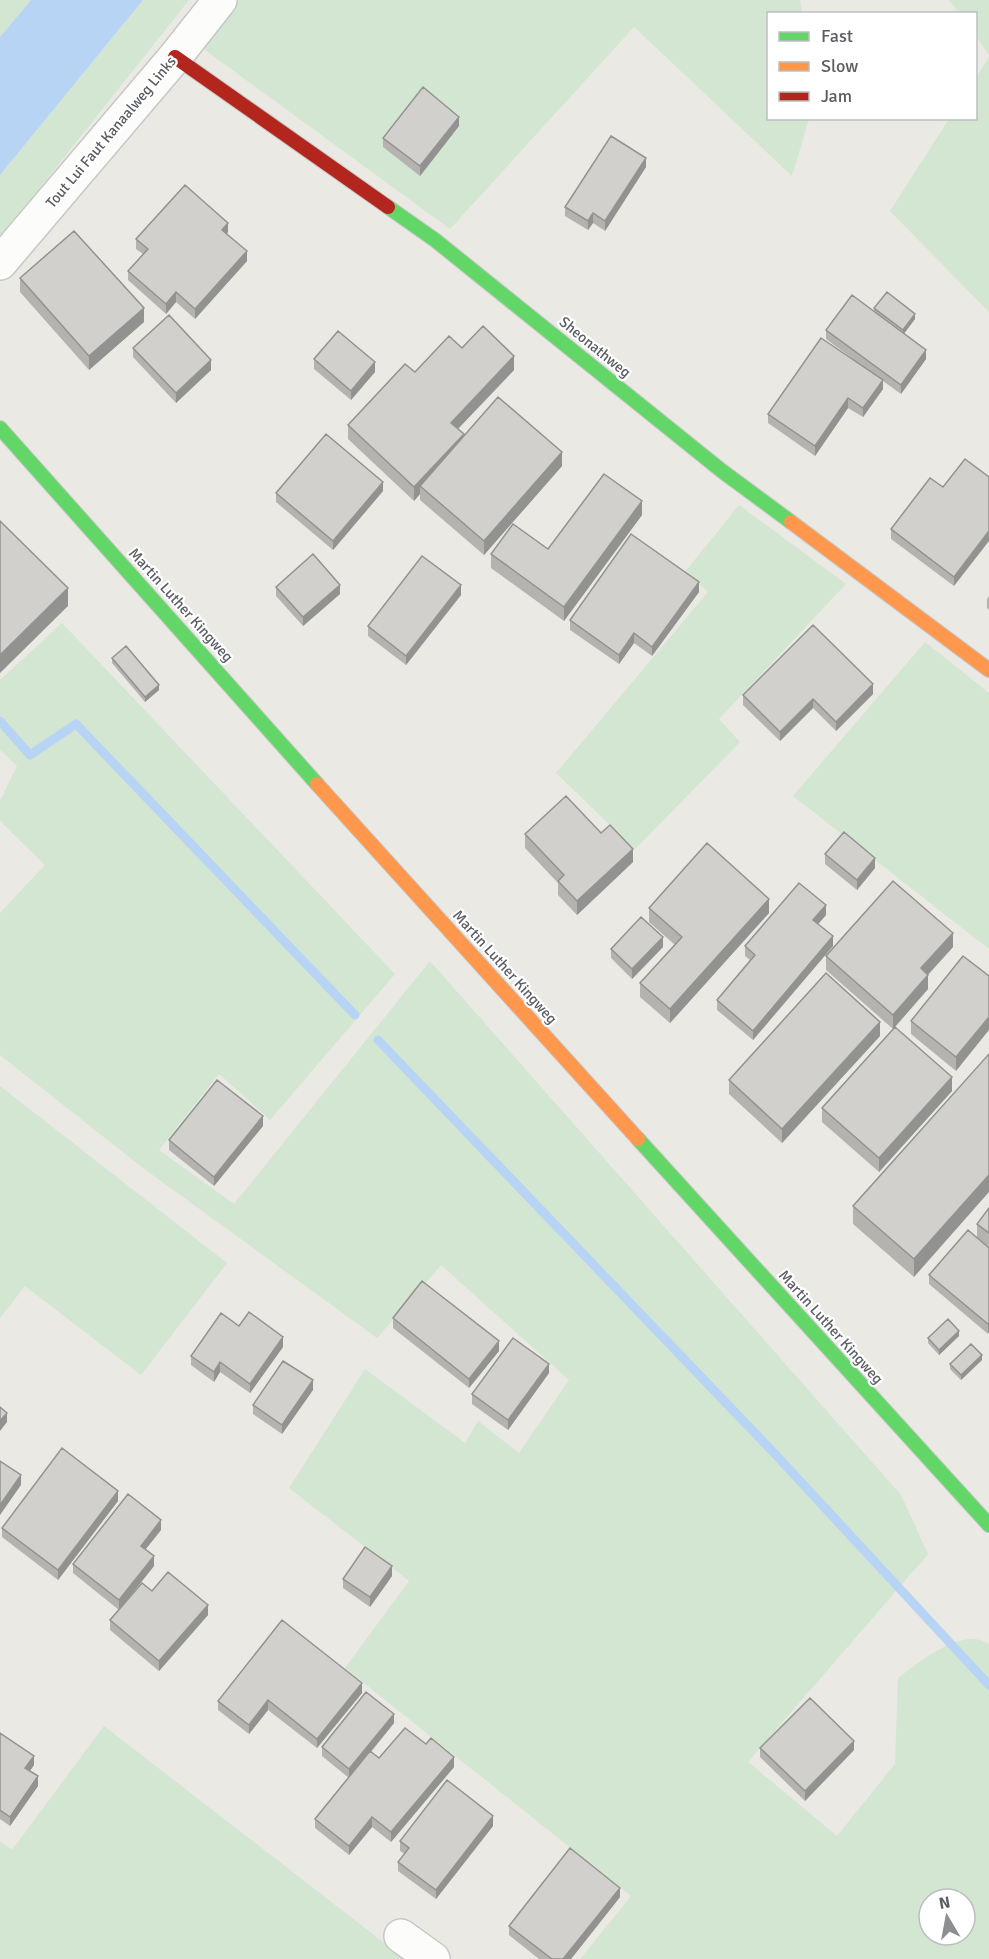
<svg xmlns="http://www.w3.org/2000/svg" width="989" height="1959" viewBox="0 0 989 1959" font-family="Signika,sans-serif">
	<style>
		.green { fill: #d2e6d2; fill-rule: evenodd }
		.water { fill: #b8d4f4 }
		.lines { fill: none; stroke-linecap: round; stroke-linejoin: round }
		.stream { stroke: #b8d4f4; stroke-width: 9 }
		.street-casing { stroke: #c7c7c6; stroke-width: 36 }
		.fast-casing { stroke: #c6c7c6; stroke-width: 16 }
		.slow-casing { stroke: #c6c7c6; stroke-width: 16 }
		.jam-casing { stroke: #c6c7c6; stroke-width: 16 }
		.street { stroke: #fcfcfb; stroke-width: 33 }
		.fast { stroke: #63d668; stroke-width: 14 }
		.slow { stroke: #ff974d; stroke-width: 14 }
		.jam { stroke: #b3261e; stroke-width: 14 }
		.wall { fill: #b4b3b0 }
		.shaded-wall { fill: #929290 }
		.building { fill: #d1d0cd; stroke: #929290; stroke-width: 1.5 }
		.labels { text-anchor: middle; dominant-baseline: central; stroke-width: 4.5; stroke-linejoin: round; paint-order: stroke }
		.street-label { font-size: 15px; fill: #5a5d62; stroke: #fff }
	</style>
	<rect width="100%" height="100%" fill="#eae9e4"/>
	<path class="green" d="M0,0H31L0,37Z
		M143,0H189L0,238V175Z
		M239,0H800L802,13L768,14V118L809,119L792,176L634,27L450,229L201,47Z
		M949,0H989V55L976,36V14L959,13Z
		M989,57V312L890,211L949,119L976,118V78Z
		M739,505L846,584L719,719L740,742L635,849L556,773L708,592L685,572Z
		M62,623L395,974L270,1120L219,1074L159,1150L234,1204L430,961L901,1495L928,1554L748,1762L837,1836L895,1764L898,1678C920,1662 962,1626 989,1644V1959H580L631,1896L345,1668L409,1581L289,1488L365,1369L465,1443L478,1421L519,1453L569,1380L441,1265L377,1338L143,1168L0,1055V913L45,865L0,821V801L17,766L0,750V680ZM929,1899H965V1935H929Z
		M925,642L989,693V949L793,796Z
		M0,1086L227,1263L141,1375L25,1286L0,1318Z
		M104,1726L405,1959H0V1841L12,1850Z"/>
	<path class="water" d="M31,0H143L0,175V37Z"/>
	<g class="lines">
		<path class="stream" d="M0,721L30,755L76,724L355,1015
			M378,1040L775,1454L989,1685"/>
		<g class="street-casing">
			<path id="street" d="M0,263L175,57L220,0
				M401,1936L433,1959"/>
		</g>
		<g class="fast-casing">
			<path id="fast" d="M388,207L435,240L722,471L791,522
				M0,428L317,784
				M638,1139L989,1525"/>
		</g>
		<g class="slow-casing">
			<path id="slow" d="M791,522L989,670
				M317,784L638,1139"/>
		</g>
		<g class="jam-casing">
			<path id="jam" d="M175,57L388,207"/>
		</g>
		<use href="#street" class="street"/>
		<use href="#fast" class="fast"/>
		<use href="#slow" class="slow"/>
		<use href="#jam" class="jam"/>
	</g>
	<path class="wall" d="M459,126L420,176L383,147V138Z
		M646,167L605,231L593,223L588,230L565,216V207Z
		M228,232L227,234L247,261L195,319L176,302L166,314L128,280V271L143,254L136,249V239Z
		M20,278L144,322L89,370L20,292Z
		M874,308L915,319L904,333L926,359L901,394L883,381V389L863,417L848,408L815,456L768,423V414L853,359L826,339V330L874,312Z
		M133,348L211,370L176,403L133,357Z
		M462,348L514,370L458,429L464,436L562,466L484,555L420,500V494L414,501L348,439V425L415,372Z
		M314,359L375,372L351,400L314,369Z
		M989,477L954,586L891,539V529L943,487Z
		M383,491L333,550L276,502V493Z
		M642,515L564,621L491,568V554L548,549Z
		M276,587L340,594L303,626L276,596Z
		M699,592L652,656L634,643L619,664L570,630V620Z
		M461,595L406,665L368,636V626Z
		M989,596V610L987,608V599Z
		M112,658L159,690L145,702L112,663Z
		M873,694L836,731L813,708L780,741L743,705V695Z
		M601,833L633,862L577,915L558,895V883L525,848V834Z
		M825,854L875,868L857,890L825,864Z
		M649,908L769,913L670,1023L640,997V983L675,945L649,922Z
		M826,915L818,924L833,946L753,1040L717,1010V1000L750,960L745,956V946Z
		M663,947L632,979L611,958V949Z
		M953,947L928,975V989L895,1027L952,1091L879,1172L822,1122V1108L893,1029L826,970V956Z
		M963,956L956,1071L911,1034V1021Z
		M880,1036L782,1143L729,1094V1080Z
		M989,1054L914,1277L853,1224V1206Z
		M263,1126L214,1186L169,1150V1140Z
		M989,1208V1247L978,1239L989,1248L988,1334L929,1284V1275L977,1238V1224Z
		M393,1318L499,1351L469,1388L393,1328Z
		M239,1326L283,1347L250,1393L220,1372L214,1382L191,1365V1356Z
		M959,1336L939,1355L928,1343V1338Z
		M982,1360L961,1380L950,1369V1364Z
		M549,1373L508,1430L472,1404V1394Z
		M313,1390L282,1434L253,1414V1405Z
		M118,1501L58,1580L2,1537V1528Z
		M161,1530L145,1550L154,1566L119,1610L73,1573V1564Z
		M392,1576L370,1607L343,1588V1579Z
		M152,1591L208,1615L159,1671L110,1630V1620Z
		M362,1693L317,1748L268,1710L249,1734L218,1710V1701Z
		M394,1723L371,1752L379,1758L454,1767L391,1842L372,1827L349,1855L315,1828V1819L349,1778L322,1756V1747Z
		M0,1733L34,1765L30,1771L38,1786L10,1826L0,1819Z
		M760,1748L854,1750L805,1801L760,1757Z
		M493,1826L436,1899L398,1871V1862L405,1854L400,1851V1841Z
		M620,1897L571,1959H539L509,1935V1926Z"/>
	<path class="shaded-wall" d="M459,117V126L420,176V166Z
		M646,158V167L605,231V221Z
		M593,213V223L588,230V221Z
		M228,223V232L222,239V230Z
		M247,251V261L195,319V309Z
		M176,292V302L166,314V304Z
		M144,308V322L89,370V356Z
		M915,314V319L903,335V330Z
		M926,350V359L901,394V385Z
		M514,356V370L451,436V423Z
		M211,360V370L176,403V393Z
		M375,362V372L351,400V391Z
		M883,380V389L863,417V408Z
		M848,398V408L815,456V446Z
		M464,434V448L420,486V494L414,501V487Z
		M562,452V466L484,555V541Z
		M383,482V491L333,550V541Z
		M642,501V515L564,621V607Z
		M989,531V541L954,586V577Z
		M699,582V592L652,656V647Z
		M340,585V594L303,626V617Z
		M461,585V595L406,665V656Z
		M68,588V606L0,673V655Z
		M634,633V643L619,664V655Z
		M873,684V694L836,731V722Z
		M159,685V690L145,702V697Z
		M813,699V708L780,741V732Z
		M633,849V862L577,915V901Z
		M875,858V868L857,890V880Z
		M769,899V913L670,1023V1009Z
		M826,905V915L813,930V920Z
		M953,933V947L921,982V968Z
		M833,936V946L753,1040V1031Z
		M663,937V947L632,979V969Z
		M928,975V989L893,1029V1015Z
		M989,1017V1030L956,1071V1057Z
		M880,1022V1036L782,1143V1129Z
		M952,1077V1091L879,1172V1158Z
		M263,1116V1126L214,1186V1177Z
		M989,1175V1192L914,1277V1259Z
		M989,1323V1332L988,1334V1324Z
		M959,1331V1336L939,1355V1350Z
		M283,1337V1347L250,1393V1384Z
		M499,1341V1351L469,1388V1379Z
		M982,1355V1360L961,1380V1375Z
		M220,1362V1372L214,1382V1372Z
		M549,1364V1373L508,1430V1420Z
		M313,1380V1390L282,1434V1425Z
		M7,1413V1422L0,1431V1421Z
		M21,1475V1485L0,1515V1505Z
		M118,1491V1501L58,1580V1570Z
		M161,1520V1530L141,1555V1546Z
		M154,1556V1566L119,1610V1600Z
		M392,1566V1576L370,1607V1597Z
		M208,1605V1615L159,1671V1661Z
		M362,1683V1693L317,1748V1739Z
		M268,1700V1710L249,1734V1725Z
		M394,1714V1723L349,1778V1769Z
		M854,1741V1750L805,1801V1791Z
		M34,1756V1765L25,1778V1768Z
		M454,1757V1767L391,1842V1832Z
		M38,1776V1786L10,1826V1817Z
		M493,1816V1826L436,1899V1890Z
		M372,1817V1827L349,1855V1846Z
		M620,1888V1897L571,1959H563Z"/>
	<path class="building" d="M423,87L459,117L420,166L383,138Z
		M611,136L646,158L605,221L593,213L588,221L565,207Z
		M185,185L228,223L222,230L247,251L195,309L176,292L166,304L128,271L148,249L136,239Z
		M74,231L144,308L89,356L20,278Z
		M887,292L915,314L903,330L874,308Z
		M852,295L926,350L901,385L826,330Z
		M169,315L211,360L176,393L133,348Z
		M483,326L514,356L451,423L464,434L414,487L348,425L405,364L415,372L449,336L462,348Z
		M338,331L375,362L351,391L314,359Z
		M821,338L883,380L863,408L848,398L815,446L768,414Z
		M498,397L562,452L484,541L420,486Z
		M326,434L383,482L333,541L276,493Z
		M965,459L989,477V531L954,577L891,529L930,478L943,487Z
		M604,474L642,501L564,607L491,554L513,524L548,549Z
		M0,521L68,588L0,655Z
		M631,534L699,582L652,647L634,633L619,655L570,620Z
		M313,554L340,585L303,617L276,587Z
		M422,556L461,585L406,656L368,626Z
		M813,625L873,684L836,722L813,699L780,732L743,695Z
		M126,646L159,685L145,697L112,658Z
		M566,796L601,833L610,825L633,849L577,901L558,881L564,875L525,834Z
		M844,832L875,858L857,880L825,854Z
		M707,843L769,899L670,1009L640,983L682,937L649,908Z
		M893,881L953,933L921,968L928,975L893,1015L826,956Z
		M799,883L826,905L813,920L833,936L753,1031L717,1000L755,955L745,946Z
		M641,917L663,937L632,969L611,949Z
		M963,956L989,976V1017L956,1057L911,1021Z
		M826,973L880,1022L782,1129L729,1080Z
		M895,1027L952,1077L879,1158L822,1108Z
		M989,1054V1175L914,1259L853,1206Z
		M217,1080L263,1116L214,1177L169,1140Z
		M989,1208V1233L977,1224Z
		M968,1230L989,1248V1323L988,1324L929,1275Z
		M422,1281L499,1341L469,1379L393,1318Z
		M249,1312L283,1337L250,1384L220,1362L214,1372L191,1356L221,1313L239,1326Z
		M948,1319L959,1331L939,1350L928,1338Z
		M513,1338L549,1364L508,1420L472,1394Z
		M971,1344L982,1355L961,1375L950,1364Z
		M283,1361L313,1380L282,1425L253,1405Z
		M0,1407L7,1413L0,1421Z
		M62,1448L118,1491L58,1570L2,1528Z
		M0,1461L21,1475L0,1505Z
		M128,1494L161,1520L141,1546L154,1556L119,1600L73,1564Z
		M365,1547L392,1566L370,1597L343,1579Z
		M168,1572L208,1605L159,1661L110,1620L142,1583L152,1591Z
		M282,1620L362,1683L317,1739L268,1700L249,1725L218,1701Z
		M366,1692L394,1714L349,1769L322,1747Z
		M810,1698L854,1741L805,1791L760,1748Z
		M405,1728L426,1744L431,1738L454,1757L391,1832L372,1817L349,1846L315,1819L370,1751L379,1758Z
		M0,1733L34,1756L25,1768L38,1776L10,1817L0,1810Z
		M447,1780L493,1816L436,1890L398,1862L409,1848L400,1841Z
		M570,1848L620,1888L563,1959H552L509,1926Z"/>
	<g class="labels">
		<g class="street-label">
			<text transform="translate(111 132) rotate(-50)">Tout Lui Faut Kanaalweg Links</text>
			<text transform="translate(595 347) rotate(39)">Sheonathweg</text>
			<text transform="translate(181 605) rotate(48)">Martin Luther Kingweg</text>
			<text transform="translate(505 967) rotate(48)">Martin Luther Kingweg</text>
			<text transform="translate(831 1327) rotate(48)">Martin Luther Kingweg</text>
		</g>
	</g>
	<rect x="767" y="12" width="210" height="108" fill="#ffffff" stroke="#bdbec0" stroke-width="1.5"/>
	<rect x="779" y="32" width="30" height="9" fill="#63d668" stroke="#bdbec0" stroke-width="1.5"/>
	<text x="821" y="42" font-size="18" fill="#5a5d62">Fast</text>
	<rect x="779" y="62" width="30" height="9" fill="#ff974d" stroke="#bdbec0" stroke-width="1.5"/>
	<text x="821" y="72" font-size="18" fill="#5a5d62">Slow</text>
	<rect x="779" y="92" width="30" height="9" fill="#b3261e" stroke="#bdbec0" stroke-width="1.5"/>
	<text x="821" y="102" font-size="18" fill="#5a5d62">Jam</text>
	<g transform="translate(947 1917) rotate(350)"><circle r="28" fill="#ffffff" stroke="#bdbec0" stroke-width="1.5"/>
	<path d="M0-4.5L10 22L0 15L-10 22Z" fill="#8c8e90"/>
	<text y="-9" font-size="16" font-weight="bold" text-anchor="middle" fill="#5a5d62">N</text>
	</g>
</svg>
